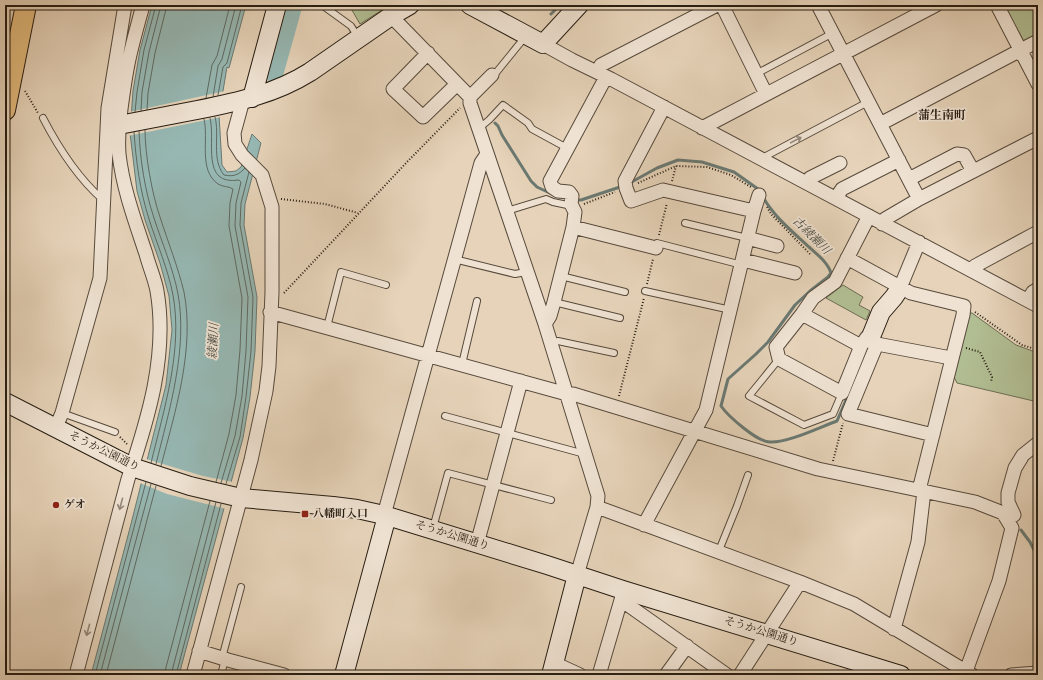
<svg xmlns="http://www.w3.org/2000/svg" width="1043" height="680" viewBox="0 0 1043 680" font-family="'Old Standard TT','Noto Serif JP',serif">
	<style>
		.green { fill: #b1bd92; stroke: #6c6d52 }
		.water { fill: #96b7b2; stroke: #6a7972 }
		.pier { fill: #e6d3b9 }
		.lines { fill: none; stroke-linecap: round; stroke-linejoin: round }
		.shore { stroke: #5e6a62; stroke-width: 1 }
		.stream { stroke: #6a7972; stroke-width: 3 }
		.river { stroke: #96b7b2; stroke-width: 19 }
		.lane-casing { stroke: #574a3c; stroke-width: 8 }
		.street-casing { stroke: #574a3c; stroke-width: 15 }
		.secondary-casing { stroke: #271d12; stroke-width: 20 }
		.primary-casing { stroke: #271d12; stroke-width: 22 }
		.path { stroke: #271d12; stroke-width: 2; stroke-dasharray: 1 2; stroke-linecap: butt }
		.lane { stroke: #efe2d2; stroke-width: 6 }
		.street { stroke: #efe2d2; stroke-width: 13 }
		.secondary { stroke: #efe2d2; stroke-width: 18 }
		.primary { stroke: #e3ba7c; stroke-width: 20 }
		.oneway { stroke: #95897c }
		.poi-dot { fill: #8f2418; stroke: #efe2d2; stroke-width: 1.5 }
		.labels { text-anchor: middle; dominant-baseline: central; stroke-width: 3.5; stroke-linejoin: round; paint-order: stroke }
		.street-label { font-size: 11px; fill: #271d12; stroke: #efe2d2 }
		.poi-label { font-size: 11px; font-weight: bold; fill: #271d12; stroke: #efe2d2; text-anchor: start }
		.neighbourhood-label { font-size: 12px; font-weight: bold; fill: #271d12; stroke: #efe2d2 }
		.water-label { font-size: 12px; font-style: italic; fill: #484b42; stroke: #efe2d2 }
	</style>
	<rect width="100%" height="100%" fill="#e6d3b9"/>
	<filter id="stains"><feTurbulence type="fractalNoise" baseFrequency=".005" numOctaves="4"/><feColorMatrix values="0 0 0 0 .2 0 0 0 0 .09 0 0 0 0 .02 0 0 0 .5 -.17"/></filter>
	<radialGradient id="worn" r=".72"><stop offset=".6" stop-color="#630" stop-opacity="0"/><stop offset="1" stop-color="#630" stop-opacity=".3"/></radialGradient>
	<path class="green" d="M349,5H390L360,24Z
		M1003,5H1038V37L1022,45Z
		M843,285L863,297L859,305L870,311L866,320L826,298Z
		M970,313H972L1016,345L1038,353V402L957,383L954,377Z"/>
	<path class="water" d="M152,5H246L229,68L227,67L219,115L222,165L227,172L236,171L241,167L252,134L261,143L245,204L244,225L257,297L255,351L250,397L243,438L179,675H91L131,524L166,385L172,330L169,296L160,263L145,220L137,191L130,133L133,91L140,50Z"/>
	<path class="pier" d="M225,91L221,117L128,136L129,112Z
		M146,459L203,476L233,482L226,509L167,494L140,483Z"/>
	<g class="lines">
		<path class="shore" d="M218,95L223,67L227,63L242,5
			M213,97L218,66L222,59L236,5
			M206,98L212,65L217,56L230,5
			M147,110L148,93L155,53L167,5
			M141,111L142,92L149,52L161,5
			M135,112L137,92L144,50L156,5
			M215,117C220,135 211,159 224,175C233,177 239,175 245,168
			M210,118C216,140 200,186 239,180L241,182L236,203L235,226L248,297L246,351L242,396L235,436L221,483
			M204,119C209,139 198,170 218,184C223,187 228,186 233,189L230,203L229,226L242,298L240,350L236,395L229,434L216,482
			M145,130C145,155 152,194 160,217C168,242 178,267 184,292C195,349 175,412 161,466
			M139,131C140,160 145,191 154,218C162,243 173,268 178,294C188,349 169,411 156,464
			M134,132C136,161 140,191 149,219C157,244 168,269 173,295C183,350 164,409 151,463
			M226,484L240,437L246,397L251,351L253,297L240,225L241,203L249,172
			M95,675L146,482
			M100,675L151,484
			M106,675L156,486
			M164,675L210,501
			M171,675L216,502
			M176,675L221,504"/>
		<path class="stream" d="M551,14L560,5
			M495,123L498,126L502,135L531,181L537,187L554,195
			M628,184L657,168L678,160L702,162L734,172L758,189L760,192
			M763,197C774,217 793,232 809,247C817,254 828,263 831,273L828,277L810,291L795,305L768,342L756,354L728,379L721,406C728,416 757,442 770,442C788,443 820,427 837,421L849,393
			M575,200H581L623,186
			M851,387L869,345
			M1021,530L1030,542L1038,558"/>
		<path class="river" d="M274,73L293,5"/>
		<g class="lane-casing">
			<path id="lane" d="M322,5L351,26L358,37
				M756,74L833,33
				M492,75L495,74L525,37
				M43,118C58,147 78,178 103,200
				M478,129L489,120L503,105L528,123L532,129L567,148
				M763,160L766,156L868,102
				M507,211L546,199L553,202L572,206
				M685,223L747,238
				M657,243L742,265
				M454,259L515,274L526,272
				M561,276L625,292
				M645,291L731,310
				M554,302L620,318
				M327,327L341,272L386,285
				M550,342L558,341L614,353
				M779,359L749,396L804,425L833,414L842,393
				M462,364L477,301
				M62,413L115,432
				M445,416L581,453L584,452
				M433,528L448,473L551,500
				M718,553L737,506L748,475
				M222,658L241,587
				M221,675L225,659"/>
		</g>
		<g class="street-casing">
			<path id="street" d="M722,5L766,94
				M818,5L919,199
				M997,5L1038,84
				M391,16L470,97V103L545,324L598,496L597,507L577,575
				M543,44L572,60L611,79L1038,306
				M428,53L393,89L423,117L457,84
				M597,72L601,65L717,5
				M470,97L492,75
				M664,107L625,181L626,188L631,201L663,190L754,211
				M880,124L1038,41
				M702,128L936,5
				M909,179L957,154L964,155L973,171
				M808,183L810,178L840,163
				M836,198L842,189L899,160
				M869,216L835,282L813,298L802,314L776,347L779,359L842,393L861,346L867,337L877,344L848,414L933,435
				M882,224L885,219L919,199L1038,138
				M573,227L656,248
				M747,238L777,246
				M847,258L911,293L964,306L963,315L919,490
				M743,260L795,273
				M972,270L975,266L1038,232
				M900,288L919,242
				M1028,300L1033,292L1038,289
				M270,312L567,394
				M802,314L861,346
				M545,324L550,316L554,302L573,227L575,212L571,204L572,196L569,192L558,191L552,187L550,181L606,77
				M877,344L951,358
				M567,396L573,394L818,469L975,502L1003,513L1012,528L999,581L966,671
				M56,427L62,413L100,278L108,108L125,5
				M597,507L800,582L854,604L972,675
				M384,515L481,163L487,154
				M1007,519L1014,515L1008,502V493L1015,468L1023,455L1038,443
				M644,525L706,410L754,211L759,195
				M477,544L521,381
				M623,590L621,600L727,675
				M894,629L918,542L924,491
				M199,651L228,660L284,675
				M554,663L580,675
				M76,675L128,479C148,419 168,355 157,291C155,279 149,266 146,254C135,221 123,189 119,154C118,139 119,124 121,109C123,94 125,79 128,64C132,44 138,24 143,5
				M193,675L251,460L266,391L269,366L272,292V207L262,175L242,155L235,144L234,133L243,100
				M599,675L621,600
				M666,675L687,646
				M740,675L800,582
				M1011,675L1038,673"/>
		</g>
		<g class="secondary-casing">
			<path id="secondary" d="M470,5L543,44L579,5
				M252,98L277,5
				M119,125C145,120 171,115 197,110C237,102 275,94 310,72L391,16L410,5
				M870,339L881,312L894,297L900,288
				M5,402L132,467L190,486L241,498L333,506L357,509L384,515L547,565L623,590L901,675
				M344,675L387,516
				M551,675L577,575"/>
		</g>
		<g class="primary-casing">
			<path id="primary" d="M5,110L26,5"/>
		</g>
		<path class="path" d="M25,91L38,113
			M672,181L676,166
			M638,183L676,166L707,167L731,175L751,187
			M281,199L325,204L358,213
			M584,204L615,192
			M767,207L771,214L810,254
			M659,235L667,203
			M647,284L653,259
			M284,293L407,162L460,108
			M975,312L1022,345L1038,350
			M966,348L980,352L992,377L991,382
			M619,396L644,298
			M120,437L127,444
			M833,461L843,423"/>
		<use href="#lane" class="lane"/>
		<use href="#street" class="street"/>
		<use href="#secondary" class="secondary"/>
		<use href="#primary" class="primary"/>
	</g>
	<defs><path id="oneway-shaft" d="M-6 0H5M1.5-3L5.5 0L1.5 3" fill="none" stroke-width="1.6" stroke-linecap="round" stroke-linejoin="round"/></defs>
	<g class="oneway">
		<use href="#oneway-shaft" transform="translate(796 140) rotate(-28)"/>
		<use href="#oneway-shaft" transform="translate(121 504) rotate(105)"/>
		<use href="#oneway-shaft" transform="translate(88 630) rotate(105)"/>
	</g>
	<g class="poi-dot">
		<circle cx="56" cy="505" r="4"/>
		<rect x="301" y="510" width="8" height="8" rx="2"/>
	</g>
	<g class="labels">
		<g class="street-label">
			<text transform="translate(104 452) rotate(26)">そうか公園通り</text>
			<text transform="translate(452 536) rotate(17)">そうか公園通り</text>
			<text transform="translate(761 632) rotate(17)">そうか公園通り</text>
		</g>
		<g class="poi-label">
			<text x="64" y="505">ゲオ</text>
			<text x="313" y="514">八幡町入口</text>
		</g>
		<g class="neighbourhood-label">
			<text x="942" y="116">蒲生南町</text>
		</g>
		<g class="water-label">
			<text transform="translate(811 236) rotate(45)">古綾瀬川</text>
			<text transform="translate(214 341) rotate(-87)">綾瀬川</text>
		</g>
	</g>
	<rect width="1043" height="680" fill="none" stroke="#e6d3b9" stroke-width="20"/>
	<rect x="6" y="6" width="1031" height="668" fill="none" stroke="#271d12" stroke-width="2"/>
	<rect x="10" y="10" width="1023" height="660" fill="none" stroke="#271d12"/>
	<rect width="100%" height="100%" filter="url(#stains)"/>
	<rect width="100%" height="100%" fill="url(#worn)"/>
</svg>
